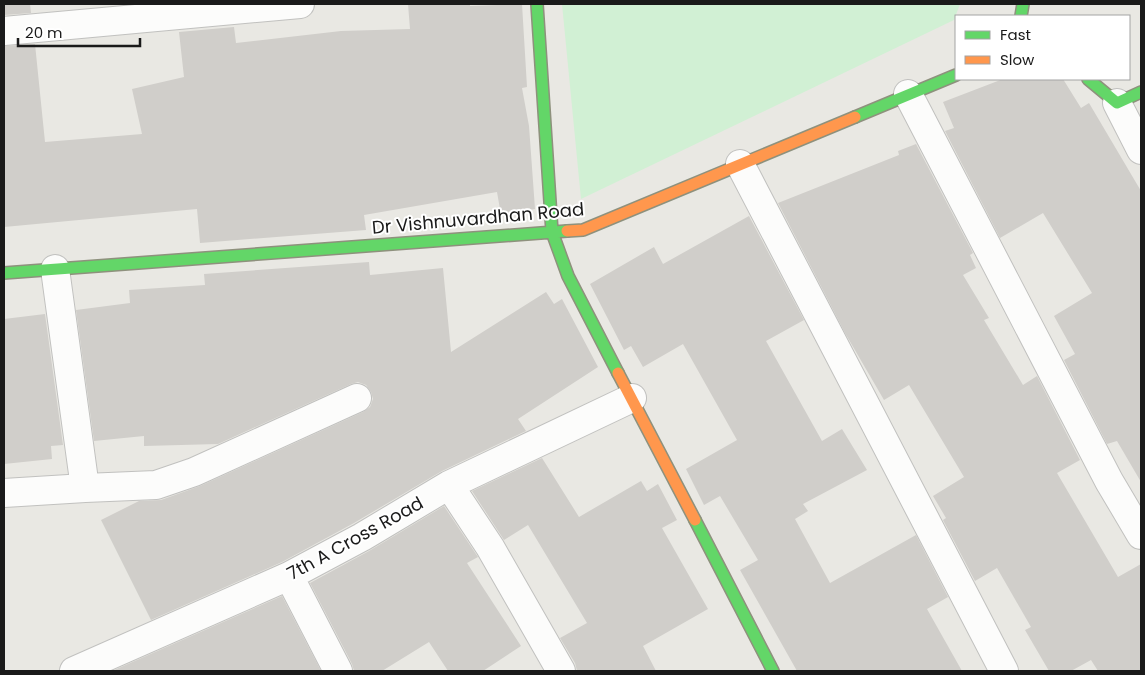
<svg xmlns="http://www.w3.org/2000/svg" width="1145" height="675" viewBox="0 0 1145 675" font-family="Poppins,sans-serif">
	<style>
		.park { fill: #d1f0d4 }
		.building { fill: #d0ceca }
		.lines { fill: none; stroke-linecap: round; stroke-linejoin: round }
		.street-casing { stroke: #c1c1bf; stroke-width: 30 }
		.fast-casing { stroke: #8e917d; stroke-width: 14 }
		.slow-casing { stroke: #8e917d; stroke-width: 14 }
		.street { stroke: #fcfcfb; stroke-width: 28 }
		.fast { stroke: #63d668; stroke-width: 11 }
		.slow { stroke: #ff974d; stroke-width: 11 }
		.labels { text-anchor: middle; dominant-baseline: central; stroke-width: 4; stroke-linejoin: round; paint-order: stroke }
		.street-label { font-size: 18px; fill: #1a1a1a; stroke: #fff }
	</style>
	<rect width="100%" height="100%" fill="#e9e8e3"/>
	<path class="park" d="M562,4H960L954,20L581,199Z"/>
	<path class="building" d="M4,4H30L31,13L4,15Z
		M408,4H470V6L522,4L527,87L522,88L529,126L535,209L501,215L497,192L364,215L366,230L200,243L197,209L4,227V46L35,44L45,142L142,134L132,89L184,77L179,32L234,27L236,43L341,31L410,29Z
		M1003,79H1063L1081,108L1089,103L1141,191V482L1117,441L1107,444L1064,360L1075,354L1054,316L1092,293L1043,213L1000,238L945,131L954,128L943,102Z
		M916,144L973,253L970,255L976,268L963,275L989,318L984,320L1023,385L1037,376L1080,460L1057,473L1118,577L1141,564V671H1098L1091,660L1071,671H1049L1025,630L1031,627L997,568L975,581L943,520L946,518L933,496L964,477L909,385L884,400L845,333L778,203L899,155L898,151Z
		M749,216L804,320L766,341L822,441L842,429L867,470L803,504L808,511L795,519L830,583L916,535L948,597L927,609L962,671H797L740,570L758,560L720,496L704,505L686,469L737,440L683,344L643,367L631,346L624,350L590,284L654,247L663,264Z
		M369,262L370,275L443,268L451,352L546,292L554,304L562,299L598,367L518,419L526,431L442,471L354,523L282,562L151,620L101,520L139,501L161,500L200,486L363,412L370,407L373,399L371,392L366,385L358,382L351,384L218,444L144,446V436L94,441L76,310L130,303L129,290L205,285L204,274Z
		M45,314L63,445L51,446L52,459L4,464V319Z
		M542,458L579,517L641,481L647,491L658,484L677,520L662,528L708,609L643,646L656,671H577L575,663L560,638L587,623L528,525L504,540L472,491Z
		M444,506L478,557L467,563L521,646L483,671H448L429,642L382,671H354L352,664L310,583L369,551Z
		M282,596L321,671H112Z"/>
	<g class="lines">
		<g class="street-casing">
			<path id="street" d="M4,31L300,4
				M908,94L1109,481L1141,535
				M1117,103L1141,150
				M740,164L1004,671
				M449,485L490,547L561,671
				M85,488L156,485L194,472L357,398
				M4,493L85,488L55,269
				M289,576L338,671
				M74,671L289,576L362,537L449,485L632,398"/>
		</g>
		<g class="fast-casing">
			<path id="fast" d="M537,4L552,232L568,276L618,373
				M1021,16L1023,4
				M1088,79L1117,103L1141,92
				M855,117L956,75
				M4,273L567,231
				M695,520L773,671"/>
		</g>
		<g class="slow-casing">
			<path id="slow" d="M567,231L583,230L855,117
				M618,373L695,520"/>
		</g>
		<use href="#street" class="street"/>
		<use href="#fast" class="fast"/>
		<use href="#slow" class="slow"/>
	</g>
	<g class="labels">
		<g class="street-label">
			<text transform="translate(478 218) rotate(-5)">Dr Vishnuvardhan Road</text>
			<text transform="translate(355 538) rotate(-29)">7th A Cross Road</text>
		</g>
	</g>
	<rect width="1145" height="675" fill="none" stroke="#1a1a1a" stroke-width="10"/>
	<rect x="955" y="15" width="175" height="65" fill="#ffffff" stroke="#a3a3a3"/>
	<rect x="965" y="31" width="25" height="8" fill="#63d668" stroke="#a3a3a3"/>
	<text x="1000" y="40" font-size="15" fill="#1a1a1a">Fast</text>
	<rect x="965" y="56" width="25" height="8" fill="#ff974d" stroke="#a3a3a3"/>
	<text x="1000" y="65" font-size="15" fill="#1a1a1a">Slow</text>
	<path d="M18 38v8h122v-8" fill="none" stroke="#1a1a1a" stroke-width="2.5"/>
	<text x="25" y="38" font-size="15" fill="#1a1a1a" stroke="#ffffff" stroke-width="4" paint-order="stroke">20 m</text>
</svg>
